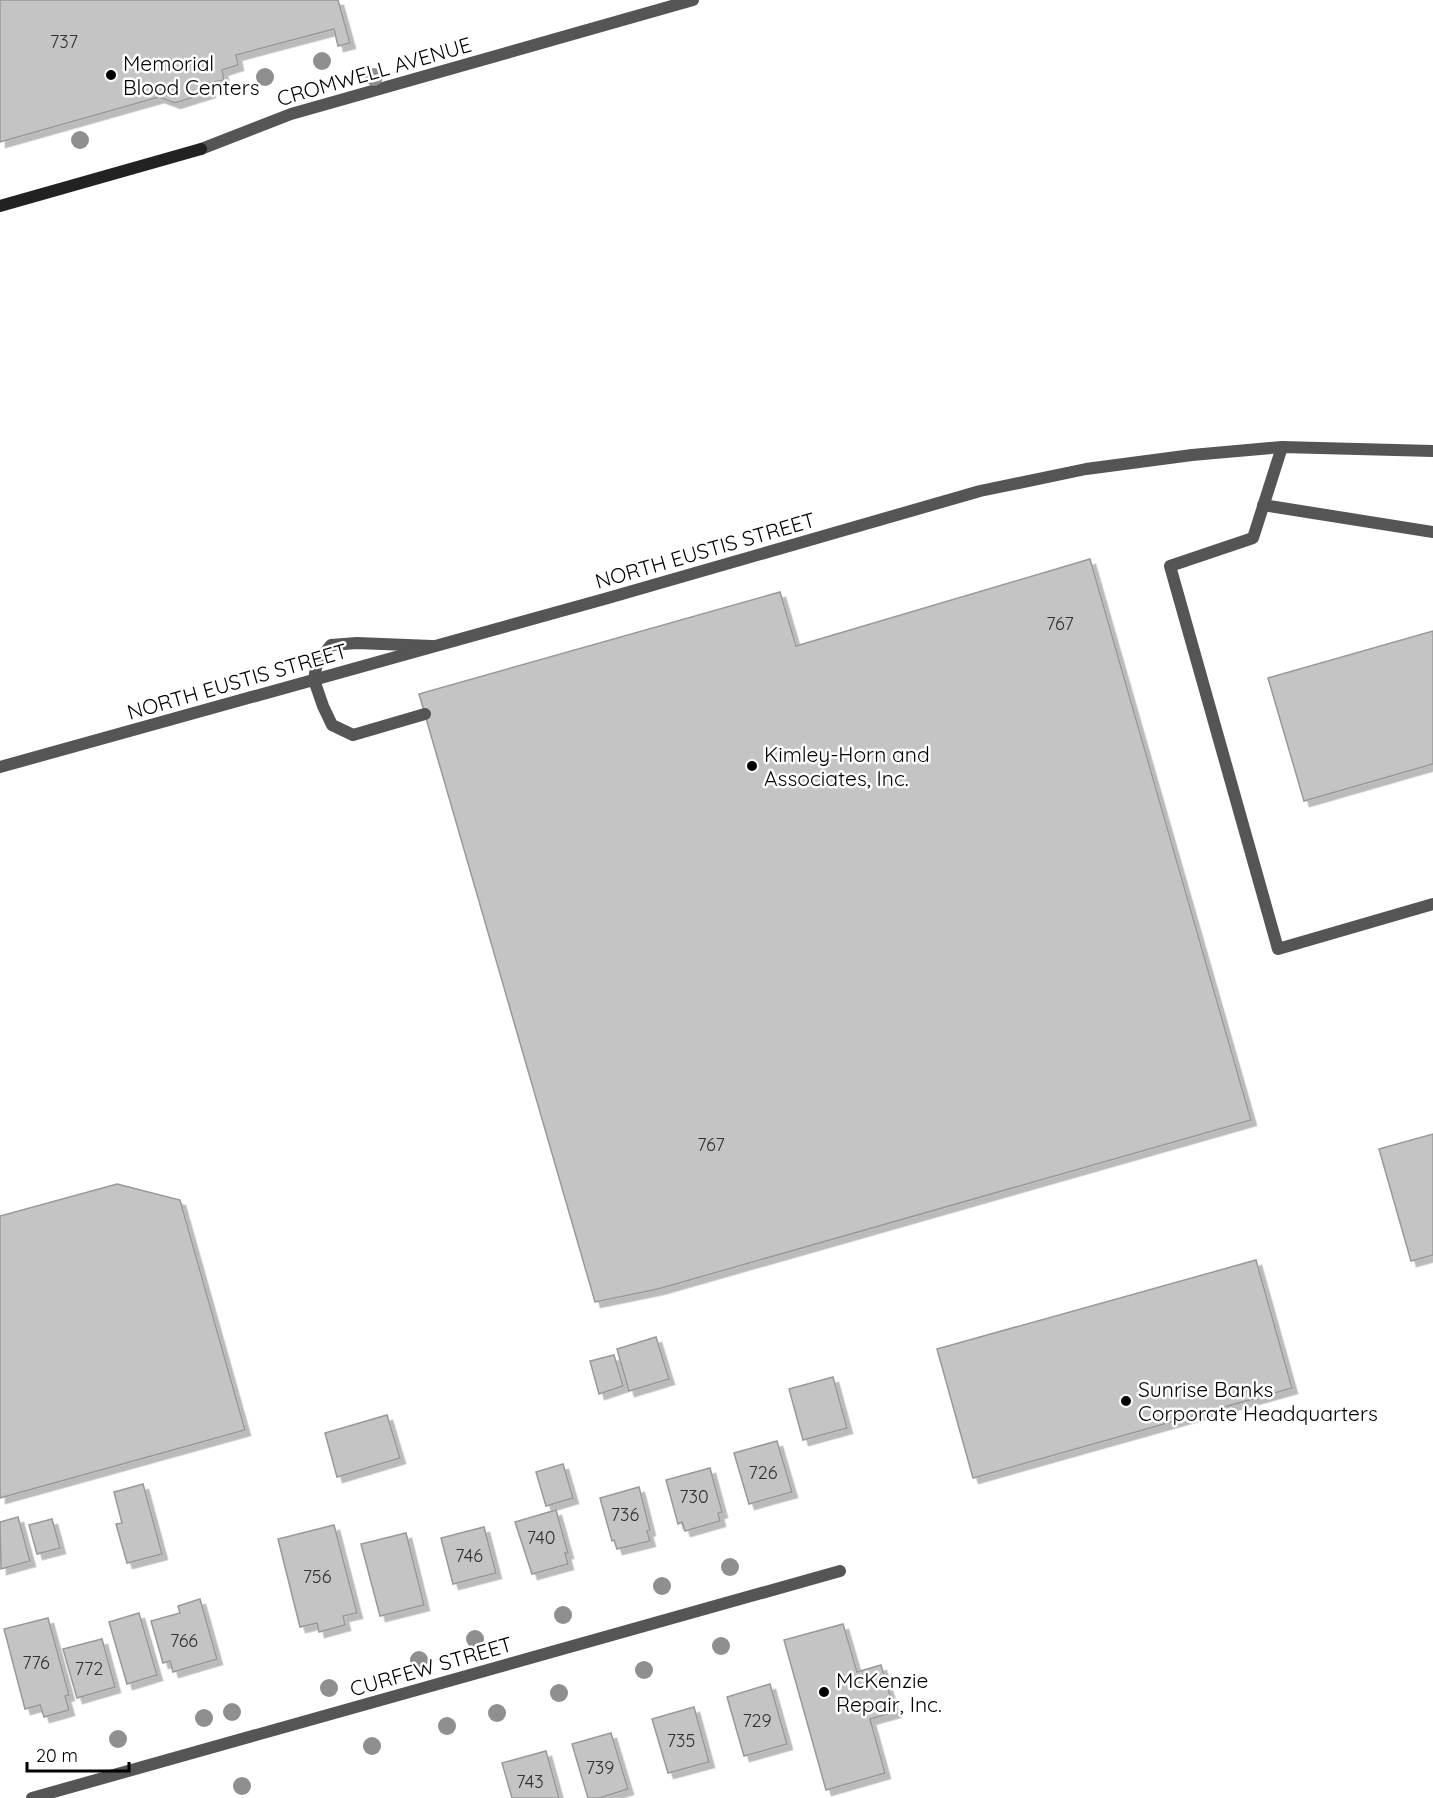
<svg xmlns="http://www.w3.org/2000/svg" width="1433" height="1798" viewBox="0 0 1433 1798" font-family="Quicksand,sans-serif">
	<style>
		.building { fill: #c4c4c4; stroke: #999; stroke-width: 1.5; filter: url(#shadow) }
		.lines { fill: none; stroke-linecap: round; stroke-linejoin: round }
		.service { stroke: #555; stroke-width: 12 }
		.minor { stroke: #555; stroke-width: 12 }
		.secondary { stroke: #222; stroke-width: 12 }
		.tree { fill: #8f8f8f }
		.poi-dot { fill: #000; stroke: #fff; stroke-width: 2 }
		.labels { text-anchor: middle; dominant-baseline: central; stroke-width: 5; stroke-linejoin: round; paint-order: stroke }
		.number-label { font-size: 18px; fill: #313131 }
		.poi-label { font-size: 21px; fill: #000; stroke: #fff; text-anchor: start }
		.street-label { font-size: 21px; fill: #000; stroke: #fff }
	</style>
	<defs>
		<filter id="shadow"><feDropShadow dx="5.5" dy="5.5" stdDeviation="0" flood-color="#0004"/></filter>
	</defs>
	<rect width="100%" height="100%" fill="#fff"/>
	<path class="building" d="M0,0H338L350,43L338,46L334,29L236,55L238,65L222,70L224,80L208,83L210,92L175,103L159,97L0,142Z
		M1090,559L1251,1120L658,1289L595,1302L419,694L780,592L796,646Z
		M1433,631V764L1304,801L1268,678Z
		M1433,1134V1255L1411,1261L1379,1149Z
		M117,1184L180,1200L245,1430L0,1498V1216Z
		M1256,1260L1292,1388L973,1478L937,1349Z
		M656,1337L669,1379L629,1391L617,1349Z
		M614,1355L623,1386L599,1394L590,1361Z
		M833,1377L847,1428L803,1440L789,1389Z
		M387,1415L400,1458L337,1477L325,1433Z
		M777,1441L792,1492L749,1504L734,1453Z
		M563,1464L573,1498L546,1506L536,1472Z
		M710,1468L722,1512L718,1513L720,1521L685,1531L682,1522L678,1524L666,1480Z
		M143,1484L162,1554L127,1563L116,1524L122,1523L114,1492Z
		M639,1487L650,1530L647,1531L650,1541L617,1549L614,1540L612,1541L600,1498Z
		M556,1510L568,1553H565L568,1564L532,1574L515,1522Z
		M18,1517L30,1561L1,1569L0,1522Z
		M52,1519L60,1548L37,1554L29,1525Z
		M334,1525L357,1613L343,1616L345,1625L319,1632L317,1623L300,1627L278,1539Z
		M484,1527L496,1573L453,1584L441,1538Z
		M406,1533L424,1605L380,1616L361,1544Z
		M200,1599L217,1659L173,1672L170,1661L163,1663L151,1621L180,1613L178,1606Z
		M139,1613L157,1675L127,1684L109,1622Z
		M48,1618L69,1695L65,1696L69,1710L44,1717L40,1705L25,1709L4,1629Z
		M843,1624L857,1672L881,1665L895,1712L870,1719L885,1773L826,1790L784,1640Z
		M102,1639L115,1687L77,1698L63,1649Z
		M770,1684L787,1744L744,1756L727,1697Z
		M694,1707L709,1762L668,1773L652,1719Z
		M611,1733L628,1789L599,1798H588L572,1744Z
		M546,1751L559,1798H512L502,1763Z"/>
	<g class="lines">
		<path class="service" d="M1282,447L1253,538L1170,566L1278,949L1433,904
			M1263,505L1433,532
			M425,714L353,735L332,725L323,706L314,680L317,662L331,645L357,643L432,646"/>
		<path class="minor" d="M201,149L291,114L693,0
			M0,767L608,598L980,491L1086,469L1192,455L1282,447L1433,451
			M32,1798L840,1571"/>
		<path class="secondary" d="M0,206L201,149"/>
	</g>
	<g class="tree">
		<circle cx="322" cy="61" r="9"/>
		<circle cx="265" cy="77" r="9"/>
		<circle cx="374" cy="77" r="9"/>
		<circle cx="80" cy="140" r="9"/>
		<circle cx="730" cy="1567" r="9"/>
		<circle cx="662" cy="1586" r="9"/>
		<circle cx="563" cy="1615" r="9"/>
		<circle cx="475" cy="1639" r="9"/>
		<circle cx="721" cy="1646" r="9"/>
		<circle cx="419" cy="1660" r="9"/>
		<circle cx="644" cy="1670" r="9"/>
		<circle cx="329" cy="1688" r="9"/>
		<circle cx="559" cy="1693" r="9"/>
		<circle cx="232" cy="1712" r="9"/>
		<circle cx="497" cy="1713" r="9"/>
		<circle cx="204" cy="1718" r="9"/>
		<circle cx="447" cy="1726" r="9"/>
		<circle cx="118" cy="1739" r="9"/>
		<circle cx="372" cy="1746" r="9"/>
		<circle cx="242" cy="1786" r="9"/>
	</g>
	<g class="poi-dot">
		<circle cx="111" cy="75" r="6"/>
		<circle cx="752" cy="766" r="6"/>
		<circle cx="1126" cy="1401" r="6"/>
		<circle cx="824" cy="1692" r="6"/>
	</g>
	<g class="labels">
		<g class="number-label">
			<text x="64" y="41">737</text>
			<text x="1060" y="623">767</text>
			<text x="711" y="1144">767</text>
			<text x="763" y="1472">726</text>
			<text x="694" y="1496">730</text>
			<text x="625" y="1514">736</text>
			<text x="541" y="1537">740</text>
			<text x="469" y="1555">746</text>
			<text x="317" y="1576">756</text>
			<text x="184" y="1640">766</text>
			<text x="36" y="1662">776</text>
			<text x="89" y="1668">772</text>
			<text x="757" y="1720">729</text>
			<text x="681" y="1740">735</text>
			<text x="600" y="1767">739</text>
			<text x="530" y="1781">743</text>
		</g>
		<g class="poi-label">
			<text x="123" y="63">Memorial<tspan x="123" dy="24">Blood Centers</tspan></text>
			<text x="764" y="754">Kimley-Horn and<tspan x="764" dy="24">Associates, Inc.</tspan></text>
			<text x="1138" y="1389">Sunrise Banks<tspan x="1138" dy="24">Corporate Headquarters</tspan></text>
			<text x="836" y="1680">McKenzie<tspan x="836" dy="24">Repair, Inc.</tspan></text>
		</g>
		<g class="street-label">
			<text transform="translate(374 71) rotate(-16)">CROMWELL AVENUE</text>
			<text transform="translate(705 550) rotate(-16)">NORTH EUSTIS STREET</text>
			<text transform="translate(237 681) rotate(-16)">NORTH EUSTIS STREET</text>
			<text transform="translate(431 1666) rotate(-16)">CURFEW STREET</text>
		</g>
	</g>
	<path d="M27 1762v9h102v-9" fill="none" stroke="#000000" stroke-width="3"/>
	<text x="36" y="1762" font-size="18" fill="#000000" stroke="#ffffff" stroke-width="4.5" paint-order="stroke">20 m</text>
</svg>
